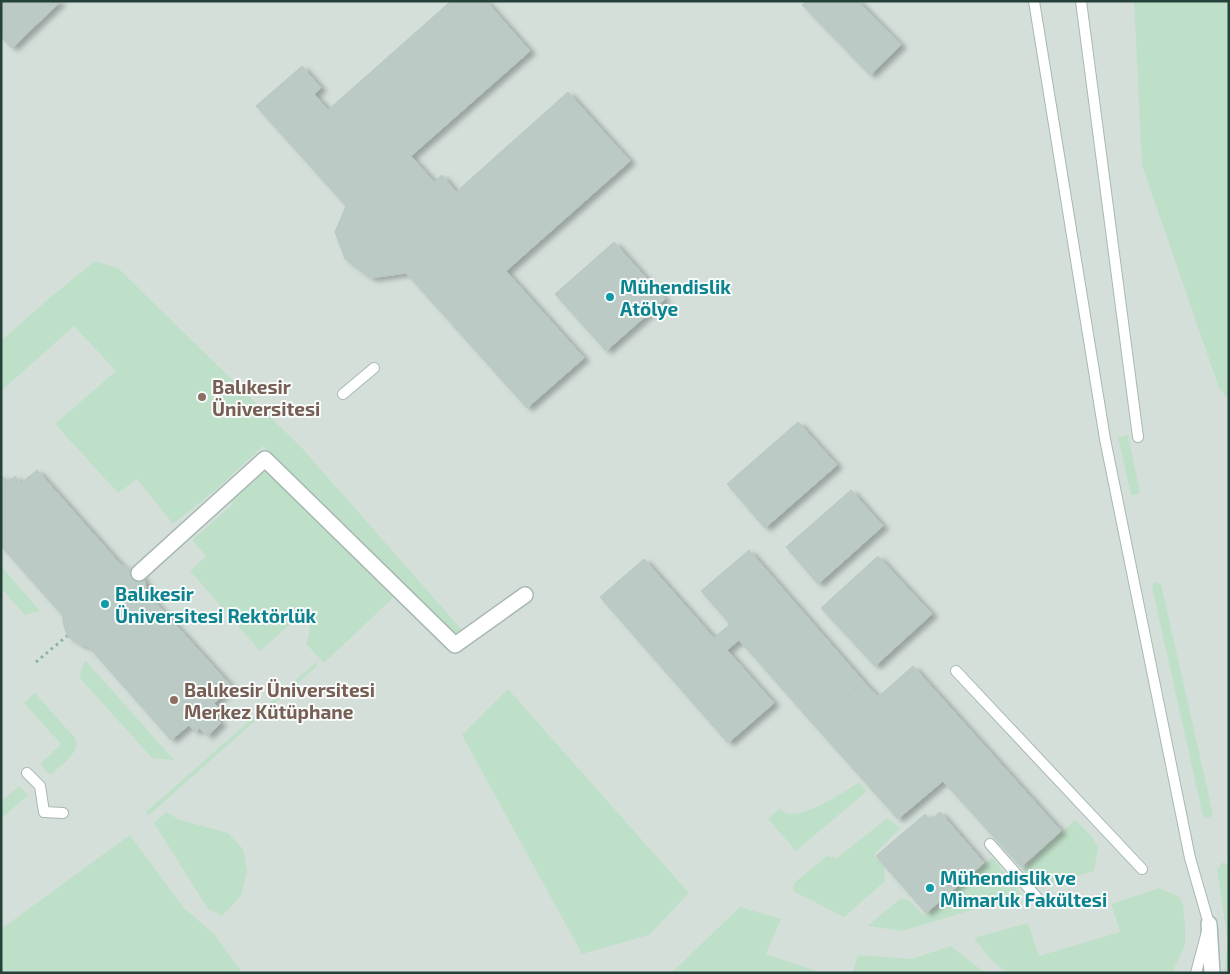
<svg xmlns="http://www.w3.org/2000/svg" width="1230" height="974" viewBox="0 0 1230 974" font-family="'Exo 2',sans-serif">
	<style>
		.built { fill: #d4dfda }
		.green { fill: #bfe0c8 }
		.building { fill: #bbcac4; stroke: #b8c9c2; filter: url(#shadow) }
		.lines { fill: none; stroke-linecap: round; stroke-linejoin: round }
		.service-casing { stroke: #a8b8b2; stroke-width: 12 }
		.pedestrian-casing { stroke: #a8b8b2; stroke-width: 18 }
		.minor-casing { stroke: #a8b8b2; stroke-width: 18 }
		.path { stroke: #86b3a5; stroke-width: 3; stroke-dasharray: 2.5 4; stroke-linecap: butt }
		.service { stroke: #fff; stroke-width: 10 }
		.pedestrian { stroke: #fff; stroke-width: 15 }
		.minor { stroke: #fff; stroke-width: 15 }
		.culture-dot { fill: #0f9aa8; stroke: #f7fbf9; stroke-width: 2 }
		.education-dot { fill: #8d6e63; stroke: #f7fbf9; stroke-width: 2 }
		.labels { text-anchor: middle; dominant-baseline: central; stroke-width: 4; stroke-linejoin: round; paint-order: stroke }
		.culture-label { font-size: 19px; font-weight: bold; fill: #0d838f; stroke: #f7fbf9; text-anchor: start }
		.education-label { font-size: 19px; font-weight: bold; fill: #785e54; stroke: #f7fbf9; text-anchor: start }
	</style>
	<defs>
		<filter id="shadow"><feDropShadow dx="5.5" dy="3" stdDeviation="2.5" flood-color="#0004"/></filter>
	</defs>
	<rect width="100%" height="100%" fill="#e6efeb"/>
	<path class="built" d="M1,1H1229V973H1Z"/>
	<path class="green" d="M1134,1H1229V400L1219,388L1142,165Z
		M95,261L118,268L301,447L462,630L455,636L263,446L219,487L173,524L137,479L118,493L55,424L116,371L74,326L1,391V341L47,300Z
		M1128,435L1140,492L1136,495H1131L1118,437Z
		M269,472L278,478L393,598L324,663L306,644C311,633 311,623 303,613L260,651L190,571L206,556L192,540L233,504L229,500L257,474Z
		M1,566L40,611L25,615L1,588Z
		M1155,582L1161,584L1213,814L1209,818L1203,816L1152,587Z
		M85,660L174,760L152,758L79,677Z
		M315,663L317,666L149,815L146,812Z
		M508,689L689,893L649,935L582,954L462,735Z
		M35,693L75,738C81,754 61,765 50,775L40,764L61,744L24,703Z
		M859,782L867,791L796,851L768,819L780,808C782,810 783,812 786,813C802,820 846,791 859,782Z
		M19,786L28,795L1,819V802Z
		M166,812L180,820L228,833L243,849L247,871L241,896L222,916L208,909L154,823Z
		M887,818L900,828L874,855L884,866L885,881L844,917L793,891L794,883L827,856L837,858Z
		M1075,820L1091,836L1098,847L1094,871L1036,888L1022,870Z
		M130,835L184,908L215,935L242,973H1V929Z
		M992,857L1022,895L902,931L868,926L901,898L909,900L922,914L929,913Z
		M1223,862L1229,865V973H1224L1228,943L1217,869Z
		M1159,888L1179,897L1183,905L1185,923V945L1172,973H1007L990,959L974,938L1028,923L1039,956L1120,932L1111,904Z
		M740,907L781,919L766,954L822,973H671Z
		M951,946L985,973H852L858,955L911,959Z"/>
	<path class="building" d="M1,1H61L12,48L1,37Z
		M451,1H486L530,51L411,156L434,182L442,175L456,192L568,92L630,161L506,271L584,358L527,408L406,273L371,278L345,259L335,232L346,206L256,106L302,66L321,88L314,94L328,110Z
		M806,1H858L901,45L870,75L802,5Z
		M614,242L665,299L606,351L555,294Z
		M798,422L837,465L765,528L727,484Z
		M37,470L121,565L139,573L145,582L147,593L232,687L214,703L221,710L214,716L221,723L207,736L200,728L195,732L189,725L171,740L88,646L82,645L67,636L63,622V616L1,546V475L8,482L15,476L21,483Z
		M851,490L883,526L818,584L786,547Z
		M749,550L864,682L814,725L739,640L727,650L774,703L728,743L600,597L644,559L714,638L730,624L701,591Z
		M878,556L932,614L875,666L821,608Z
		M913,666L1061,831L1021,867L943,781L924,797L854,718Z
		M864,682L878,697L854,718L924,797L898,819L814,725Z
		M940,812L984,863L926,913L876,856L925,814L930,820Z"/>
	<g class="lines">
		<g class="service-casing">
			<path id="service" d="M1034,1L1105,439L1190,858L1209,924L1196,973
				M1081,1L1138,437
				M343,394L374,368
				M956,671L1142,869
				M27,773L40,786L44,812L63,813
				M990,844L1040,901"/>
		</g>
		<g class="pedestrian-casing">
			<path id="pedestrian" d="M139,573L265,459L455,645L525,595"/>
		</g>
		<g class="minor-casing">
			<path id="minor" d="M1209,924L1212,973"/>
		</g>
		<path class="path" d="M36,662L67,636"/>
		<use href="#service" class="service"/>
		<use href="#pedestrian" class="pedestrian"/>
		<use href="#minor" class="minor"/>
	</g>
	<g class="culture-dot">
		<circle cx="610" cy="297" r="5"/>
		<circle cx="105" cy="604" r="5"/>
		<circle cx="930" cy="888" r="5"/>
	</g>
	<g class="education-dot">
		<circle cx="202" cy="397" r="5"/>
		<circle cx="174" cy="700" r="5"/>
	</g>
	<g class="labels">
		<g class="culture-label">
			<text x="620" y="286">Mühendislik<tspan x="620" dy="22">Atölye</tspan></text>
			<text x="115" y="593">Balıkesir<tspan x="115" dy="22">Üniversitesi Rektörlük</tspan></text>
			<text x="940" y="877">Mühendislik ve<tspan x="940" dy="22">Mimarlık Fakültesi</tspan></text>
		</g>
		<g class="education-label">
			<text x="212" y="386">Balıkesir<tspan x="212" dy="22">Üniversitesi</tspan></text>
			<text x="184" y="689">Balıkesir Üniversitesi<tspan x="184" dy="22">Merkez Kütüphane</tspan></text>
		</g>
	</g>
	<rect width="1230" height="974" fill="none" stroke="#24423a" stroke-width="5"/>
</svg>
